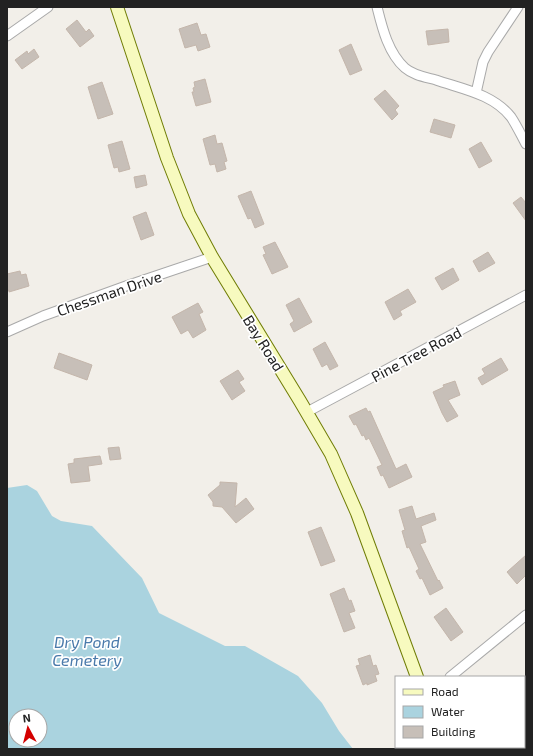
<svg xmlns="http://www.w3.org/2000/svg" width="533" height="756" viewBox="0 0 533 756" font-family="'Exo 2',sans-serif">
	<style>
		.water { fill: #aad3df; fill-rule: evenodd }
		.building { fill: #c7bfb8; stroke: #c4b6ab }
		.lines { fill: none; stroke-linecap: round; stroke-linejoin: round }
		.street-casing { stroke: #a9a9a9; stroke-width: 11 }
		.secondary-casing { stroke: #707d05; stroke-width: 14 }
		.street { stroke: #fff; stroke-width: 9 }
		.secondary { stroke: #f7fabf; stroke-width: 12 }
		.labels { text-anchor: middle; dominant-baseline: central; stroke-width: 3.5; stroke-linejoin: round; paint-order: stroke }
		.street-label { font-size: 15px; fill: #222; stroke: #fff }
		.water-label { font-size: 16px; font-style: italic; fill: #4a7aab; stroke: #fff }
	</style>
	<rect width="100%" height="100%" fill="#f2efe9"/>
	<path class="water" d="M27,485L37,491L52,516L61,521L92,526L142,578L159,613L225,646H245L298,676L322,703L339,731L353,749H7V488ZM16,716H40V740H16Z"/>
	<path class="building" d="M77,20L86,32L89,29L94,36L80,47L66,29Z
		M197,23L201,35L206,34L210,47L198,51L196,45L185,48L179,29Z
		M448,29L449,42L428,45L426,31Z
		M351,44L362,70L350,75L339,50Z
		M34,49L39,57L22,69L15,60L27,51L28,54Z
		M205,79L211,102L196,106L192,92H194L193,88L195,87L194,82Z
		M102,82L113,114L98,119L88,87Z
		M385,90L399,106L395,110L398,114L392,120L374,99Z
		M434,119L455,125L451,138L430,132Z
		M215,135L217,144L222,143L227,161L224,162L226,169L217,172L215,164L210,165L203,139Z
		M122,141L130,169L119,172L118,167L114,168L108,145Z
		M481,142L492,161L479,168L469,149Z
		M145,175L147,185L136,188L134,177Z
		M251,191L264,224L255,228L251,218L248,219L238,196Z
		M521,197L526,203V221L513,203Z
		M146,212L154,235L141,240L133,217Z
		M275,242L288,267L272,274L263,255L266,254L263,247Z
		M488,252L495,263L479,272L473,261Z
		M453,268L459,280L442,290L435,278Z
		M20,271L21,275L26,274L29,286L9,292V290L7,291V274Z
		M408,289L416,302L400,311L402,315L394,320L385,302Z
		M299,298L312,322L294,332L290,324L294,321L286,305Z
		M198,303L203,312L199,314L206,330L193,338L188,330L181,334L172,317Z
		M325,342L338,366L330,370L327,364L322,367L313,349Z
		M59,353L92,365L87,380L54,368Z
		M501,358L508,370L482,385L478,378L485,374L482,369Z
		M238,370L244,379L239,382L245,391L232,400L220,381Z
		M455,381L460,395L448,400L458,416L447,422L442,413L433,392L444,387L443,385Z
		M366,408L368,412L370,411L396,469L406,464L412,477L389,488L383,475L381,476L377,467L382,465L369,438L366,440L364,435L362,436L356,424L354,425L349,416Z
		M119,447L121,459L110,460L108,448Z
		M100,456L102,464L88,466L90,481L71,483L68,464L74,463V459Z
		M220,482L237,483L235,507L246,498L254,509L236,523L222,507L213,506V502L208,495L220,485Z
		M412,506L416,519L434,513L436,520L421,526L426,542L420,544L438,581L439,580L443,588L430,595L422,578L420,579L416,571L419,569L409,547L407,548L402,531L405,530L399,510Z
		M321,527L335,561L321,566L308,532Z
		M526,555V575L517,584L507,572Z
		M344,588L349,601L351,600L355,611L349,613L355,628L344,632L330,594Z
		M446,608L463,632L451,641L434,617Z
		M370,655L373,666L376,665L379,674L375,675L377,681L367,685V683L363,685L356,666L360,665L358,659Z"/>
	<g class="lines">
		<g class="street-casing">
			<path id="street" d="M377,7C382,27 388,53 405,68C413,75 425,77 436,80C462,89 493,94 511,117C517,126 521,135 526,144
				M7,36L48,7
				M476,93L483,62L488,52L518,7
				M7,332L43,316L126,286L212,257
				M307,412L526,295
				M450,677L526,615"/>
		</g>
		<g class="secondary-casing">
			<path id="secondary" d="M117,7L167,158L189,214L212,257L300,401L331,454L357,513L417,677
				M440,747L441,749"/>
		</g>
		<use href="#street" class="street"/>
		<use href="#secondary" class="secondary"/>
	</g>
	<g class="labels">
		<g class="street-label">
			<text transform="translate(109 293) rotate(-19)">Chessman Drive</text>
			<text transform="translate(264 343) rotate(58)">Bay Road</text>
			<text transform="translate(416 354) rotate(-28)">Pine Tree Road</text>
		</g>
		<g class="water-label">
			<text x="87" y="641">Dry Pond<tspan x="87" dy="18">Cemetery</tspan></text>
		</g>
	</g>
	<rect width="533" height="756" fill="none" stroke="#222222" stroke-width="16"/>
	<rect x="395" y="676" width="130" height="72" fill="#ffffff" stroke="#a7a7a7"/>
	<rect x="403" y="689" width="20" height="6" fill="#f7fabf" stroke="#a7a7a7"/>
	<text x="431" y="696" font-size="12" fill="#222222">Road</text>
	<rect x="403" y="706" width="20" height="12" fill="#aad3df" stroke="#a7a7a7"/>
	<text x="431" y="716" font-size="12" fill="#222222">Water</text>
	<rect x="403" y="726" width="20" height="12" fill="#c7bfb8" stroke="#a7a7a7"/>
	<text x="431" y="736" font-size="12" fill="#222222">Building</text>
	<g transform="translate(28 728) rotate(353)"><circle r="19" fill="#ffffff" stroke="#a7a7a7"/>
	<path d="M0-3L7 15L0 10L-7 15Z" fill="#d40000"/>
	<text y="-6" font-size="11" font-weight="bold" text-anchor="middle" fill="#222222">N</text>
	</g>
</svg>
